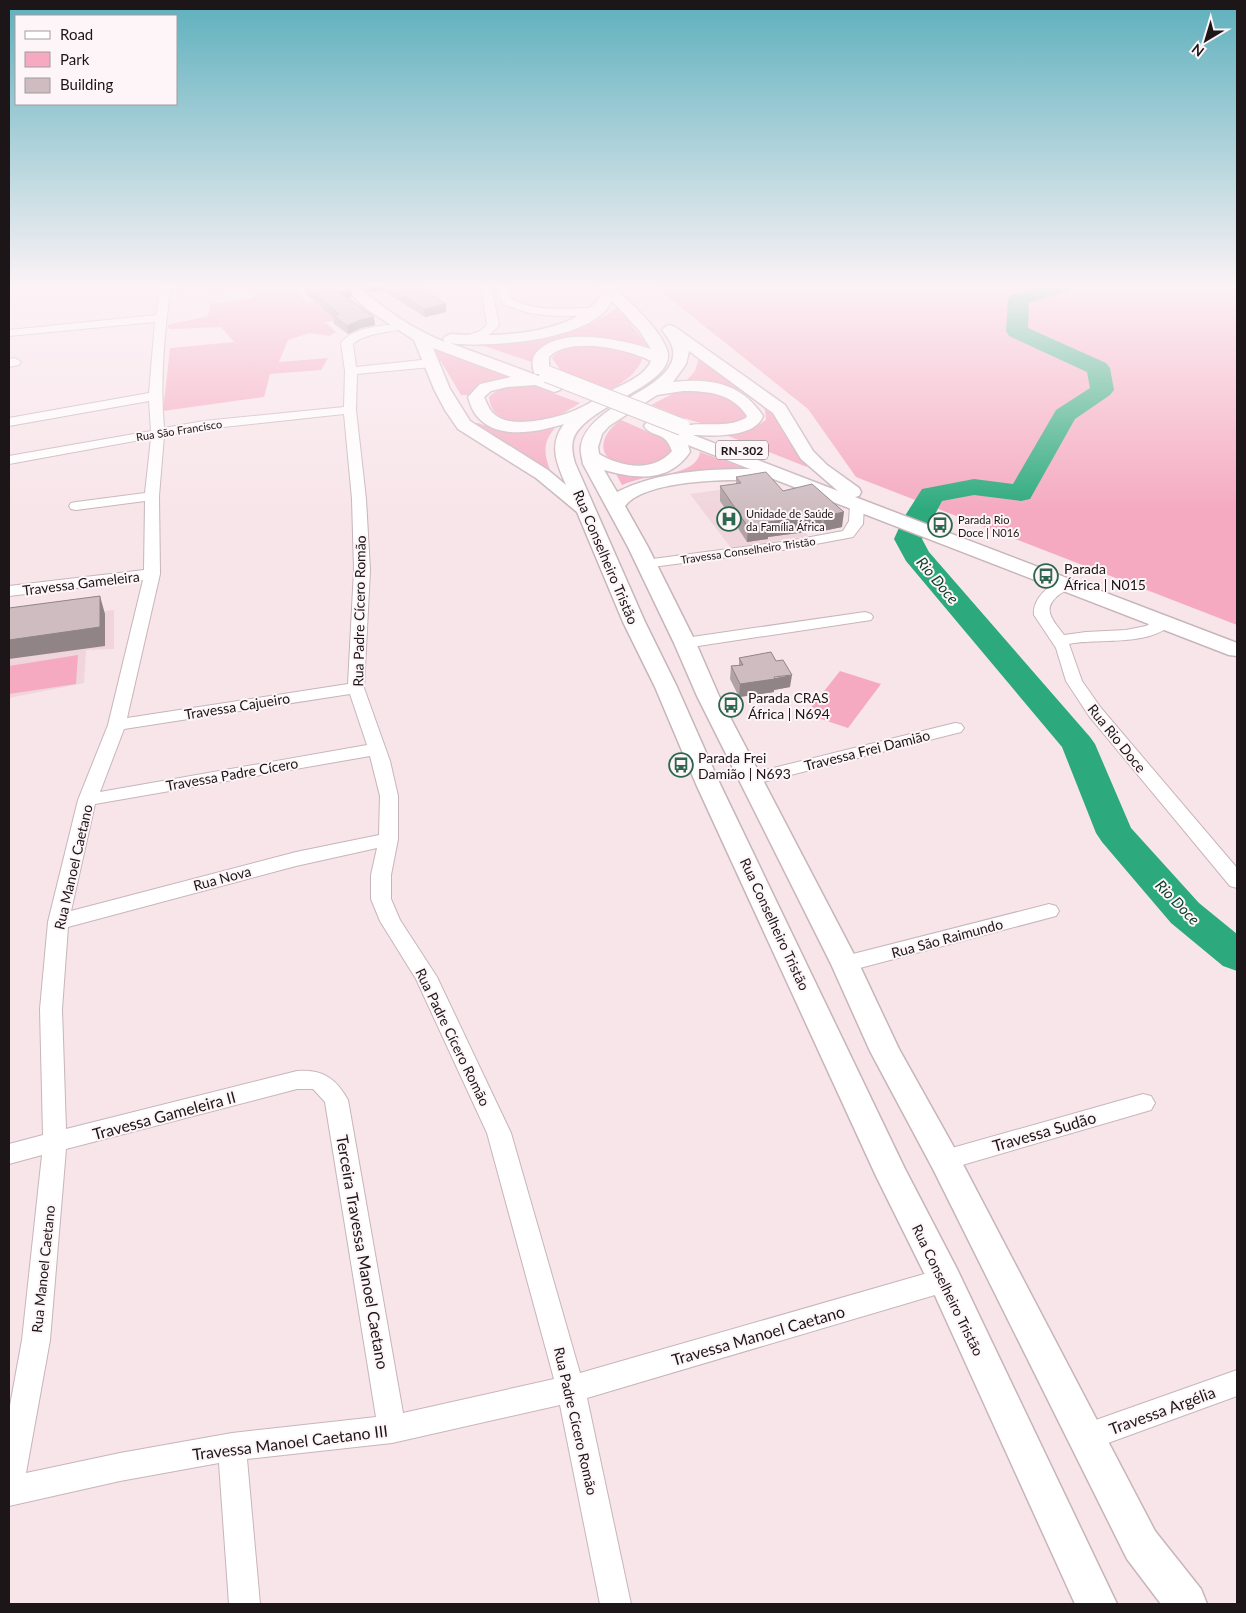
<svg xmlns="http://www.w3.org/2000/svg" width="1246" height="1613" viewBox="0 0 1246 1613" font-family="Lato,sans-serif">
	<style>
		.built { fill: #f0d5dd }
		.green { fill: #f5aac1 }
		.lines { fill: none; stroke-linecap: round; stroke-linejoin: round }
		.river { fill: #2caa7d; fill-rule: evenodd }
		.minor-casing { stroke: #c7b5ba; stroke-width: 2 }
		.major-casing { stroke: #c7b5ba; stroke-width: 3 }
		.minor { fill: #fff; fill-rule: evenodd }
		.major { fill: #fff; fill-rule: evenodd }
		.major-bridge-casing { stroke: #c7b5ba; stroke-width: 18; stroke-linecap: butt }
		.major-bridge { stroke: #fff; stroke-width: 16 }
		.wall { fill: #b1a2a6 }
		.shaded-wall { fill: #908487 }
		.building { fill: #cebcc1; stroke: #908487 }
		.labels { text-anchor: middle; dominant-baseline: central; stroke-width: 4; stroke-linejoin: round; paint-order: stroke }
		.far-street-label { font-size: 11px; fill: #1c1618; stroke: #fdf5f7 }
		.far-poi-label { font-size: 11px; fill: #1c1618; stroke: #fdf5f7; text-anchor: start }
		.shield { fill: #fdf5f7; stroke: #60595b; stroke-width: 1 }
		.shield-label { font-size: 12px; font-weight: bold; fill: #1c1618 }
		.street-label { font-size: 14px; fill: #1c1618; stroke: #fdf5f7 }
		.poi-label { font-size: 14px; fill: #1c1618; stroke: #fdf5f7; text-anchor: start }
		.water-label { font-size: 15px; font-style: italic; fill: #073c2a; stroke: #fdf5f7 }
		.near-street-label { font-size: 16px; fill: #1c1618; stroke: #fdf5f7 }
	</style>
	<rect width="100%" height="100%" fill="#f8e5ea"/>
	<path class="built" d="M726,489L794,514L808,536L731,548L690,494Z
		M114,610V649L86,650L84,683L9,698V622Z"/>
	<path class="green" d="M177,286H295L306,303L332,298L337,301L350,298L374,315L325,322L336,332L329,336L309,333L288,340L279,362L328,358L321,370L270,374L264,397L163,411L170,348L234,342L221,327L170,329L167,325L208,316L210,304L254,298L246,289L208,295L207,289L176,294Z
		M654,286H1237V625L856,477L808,409Z
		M618,307L648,346C619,339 557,334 533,354L532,362L481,345C527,344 580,336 618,307Z
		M582,345L621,349L643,357C637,374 625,381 610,390L561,371L552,358C560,348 570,347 582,345Z
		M434,350L513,378L488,383L469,395H461Z
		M699,357L772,412L807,467L723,434L747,430L755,427L766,420L765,410C747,388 714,378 686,381L695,371Z
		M526,385L536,387L580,403C573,407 566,412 559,415C536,424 492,430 489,397C500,386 511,386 526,385Z
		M696,390C710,392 742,399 746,416C721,439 677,414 651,405L678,391Z
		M621,420L667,440L672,444L673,453C654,467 632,467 610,459C595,447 608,428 621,420Z
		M478,423C504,433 528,434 555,428C542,443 544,455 551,473L473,424Z
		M700,452L746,469C711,471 654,471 622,485L616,474C635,477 697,479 700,452Z
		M78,655L76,684L9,694V666Z
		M840,671L881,684L848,728L806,714Z"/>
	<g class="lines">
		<path class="river" d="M1042,286H1073L1070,290L1029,303L1028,328L1106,363L1110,368L1114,390L1110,395L1075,419L1030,499L1021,501L974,495L942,501L922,539L929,552L1090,737L1095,744L1131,828L1199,903L1237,934V971L1223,966L1171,923L1102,842L1096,833L1062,747L906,561L894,539L903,519L922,489L974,479L1013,484L1056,410L1090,388L1087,372L1009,336L1006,331L1008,299L1012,295Z"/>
		<g class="minor-casing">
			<path id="minor" d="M161,286H171C164,333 160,381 164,428L204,421L344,407L345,371L341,343C354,326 384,326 403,323L409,326L407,328C389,333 367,332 353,344L356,367L431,359L437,363L431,367L357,374L356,410L366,499L370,570L364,688L390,761L398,796V839L391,875V899L400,920L437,977L511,1133L580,1373L945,1268L954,1272L958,1280L954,1288L945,1292L587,1398L631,1604H600L560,1405L392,1443L247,1459L260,1604H229L219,1463L120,1481L9,1506V1411L22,1340L42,1155L9,1164V1144L43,1135L40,1009L48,922L78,800L108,725L143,580L9,596V586L144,570L145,501L76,510L71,509L69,506L71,503L76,502L145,493L151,438L9,464V456L151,431L149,401L9,426V418L149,393L155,322L9,336V330L156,315ZM344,414L352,499L354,570L348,684L127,718L160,574L159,496L164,436L204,429ZM350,694L367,745L100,792L124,729ZM370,756L380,796L379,835L296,852L71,911L95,804ZM377,848L371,875V899L380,921L416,979L487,1133L554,1379L403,1413L348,1100C336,1078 322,1069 297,1071L66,1129L62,1009L68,927L296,866ZM297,1089H313L325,1102L376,1417L232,1433L120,1453L26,1473L50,1340L66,1149Z
				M481,286H491L499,325C491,336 474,345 460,342L458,340L460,338L480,331L487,325Z
				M496,286H506L512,300C540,312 569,309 599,307L605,310C595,319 544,316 530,313C521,311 512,308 503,304Z
				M15,358L21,362L19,365L9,367V359Z
				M857,501L864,505L863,524L853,537L789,549L645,568L640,567L638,564L640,561L645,560L789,541L843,531L849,521L850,505Z
				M1065,579L1070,581L1073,584C1069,589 1065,591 1060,594C1040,609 1053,620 1064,635L1086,632L1126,630L1146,626L1158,619H1170L1172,622C1155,647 1095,638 1069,644L1082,681L1101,708L1237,868V888L1230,886L1089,716L1066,681L1056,648L1034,615C1032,599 1050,583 1065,579Z
				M865,612L871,614L873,617L871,620L685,648L679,646L677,643L679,640L685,638Z
				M955,723L961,724L964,728L961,732L751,785L745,783L742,779L745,775Z
				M1049,904L1056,906L1059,911L1056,916L845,972L838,969L834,964L838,959L845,956Z
				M1143,1094L1151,1096L1155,1103L1151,1110L945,1170L936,1167L933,1160L936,1153L945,1150Z
				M1237,1370V1396L1086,1451L1076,1447L1072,1437L1076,1427Z"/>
		</g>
		<g class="major-casing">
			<path id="major" d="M598,286H613C630,303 659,327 667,350C679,385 583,405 573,440C571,448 573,456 575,463L645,622L677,687L720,784L905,1169L957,1269L1117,1604H1075L932,1289L876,1176L696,784L655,687L623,622L577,512L536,478L458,429L445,410L434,389L414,340L368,310L348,291L350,288H360C385,310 414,330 445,342L443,339L446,336L451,334C496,337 572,336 601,296ZM612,301L639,330L651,349C621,340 560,325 536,353C531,358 532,369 535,374H547L549,371V357C570,336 627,349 651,361C644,377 623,384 608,392C599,396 591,403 582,407C563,417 519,428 500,418C491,414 488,406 484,397L491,391L507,387L535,385L554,392L560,390L562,387L560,384L450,343C489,348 573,341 603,313C607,310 609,305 612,301ZM433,348L511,377L480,384L468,397C470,403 472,410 476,415C496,441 537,432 564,424C548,445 557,464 566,485L548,470L470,421L450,389Z
				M670,325L675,327L785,405L813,451L827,465L859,488L861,492L859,496L855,497L1237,643V656L1229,655L771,478L763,481C732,478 644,480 625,506L648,547L696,643L719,696L859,964L899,1049L956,1151L1155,1531L1201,1589L1207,1604H1161L1127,1559L933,1169L870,1051L831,964L697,696L674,643L628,547L583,464C582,457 580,453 581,446C588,402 679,389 673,350C672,343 667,336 662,330L665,327ZM689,351L773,413L801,459L838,491L693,435C713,436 755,438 763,416C741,383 711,378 673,382L686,364ZM683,391C708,391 732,393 747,416L746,418C725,429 705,421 684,426L682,431C671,427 659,419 647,422L644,426C653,439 665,430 672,451C653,473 621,467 599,454L598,447L602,434L609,426L657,395ZM688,445L750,469C705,469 657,472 617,492L604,470C636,479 669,483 690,452Z"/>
		</g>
		<use href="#minor" class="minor"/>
		<use href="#major" class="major"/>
		<g class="major-bridge-casing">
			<path id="major-bridge" d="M547,374L682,427"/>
		</g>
		<use href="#major-bridge" class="major-bridge"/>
	</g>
	<path class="wall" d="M301,286H420L446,312L425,317L382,290L369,293L360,286H350L349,287L351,289L352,297L347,298L375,325L361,328L348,334L334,324L333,317L305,293L304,290L301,288Z
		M736,477L783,491L842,527L823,531L821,530L768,537V539L747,542L720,501V486L736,484Z
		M739,658L790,687L774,690V692L739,697L730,679L731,666L739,665Z"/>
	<path class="shaded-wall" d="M345,286H350L347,290L351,289L352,297L339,300L338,292Z
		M368,286H382V290L369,293Z
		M446,304V312L425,317L424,309Z
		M374,317L375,325L361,328L348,334L347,326L360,320Z
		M844,512L842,527L823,531L824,516Z
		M822,515L821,530L768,537V539L747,542L748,527L768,522Z
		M100,596L105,614V646L9,659V640Z
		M792,675L790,687L774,690V692L739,697L740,684Z"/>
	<path class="building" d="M304,286H347L351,289L338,292L374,317L360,320L347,326L333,315L339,314Z
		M387,286H420L446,304L424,309Z
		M766,472L783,491L812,484L844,512L824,516L822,515L768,522L769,524L748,527L720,486L741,483L736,477Z
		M100,596V627L9,640V608Z
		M771,652L776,661L783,660L792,675L774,677L775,679L740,684L731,666L743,665L739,658Z"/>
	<linearGradient id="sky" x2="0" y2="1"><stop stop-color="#5db0bd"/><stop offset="0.56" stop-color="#fcf3f6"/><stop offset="1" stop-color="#fcf3f6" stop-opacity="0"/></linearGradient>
	<rect width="1246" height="511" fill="url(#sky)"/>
	<defs>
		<g id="hospital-ring" transform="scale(1.25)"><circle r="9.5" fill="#fdf5f7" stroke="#2e674f" stroke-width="1.5"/><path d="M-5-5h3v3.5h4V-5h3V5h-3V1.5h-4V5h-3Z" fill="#2e674f"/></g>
		<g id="bus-ring" transform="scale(1.25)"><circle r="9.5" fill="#fdf5f7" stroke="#2e674f" stroke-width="1.5"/><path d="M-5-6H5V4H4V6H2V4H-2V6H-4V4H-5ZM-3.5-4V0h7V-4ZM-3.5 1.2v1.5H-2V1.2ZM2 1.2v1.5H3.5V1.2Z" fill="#2e674f"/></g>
	</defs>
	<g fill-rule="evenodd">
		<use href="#hospital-ring" x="729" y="519"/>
		<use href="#bus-ring" x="940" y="525"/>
		<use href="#bus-ring" x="1046" y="576"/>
		<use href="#bus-ring" x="731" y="705"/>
		<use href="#bus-ring" x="681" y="765"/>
	</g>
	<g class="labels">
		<g class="far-street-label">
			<text transform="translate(179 430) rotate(-9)">Rua São Francisco</text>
			<text transform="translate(748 550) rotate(-8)">Travessa Conselheiro Tristão</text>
		</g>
		<g class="far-poi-label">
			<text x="746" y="513">Unidade de Saúde<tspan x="746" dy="13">da Família África</tspan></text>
			<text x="958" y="519">Parada Rio<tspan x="958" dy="13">Doce | N016</tspan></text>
		</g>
		<rect class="shield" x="716" y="440.5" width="52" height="19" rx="4"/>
		<g class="shield-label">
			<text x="742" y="450">RN-302</text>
		</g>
		<g class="street-label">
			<text transform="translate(606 557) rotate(67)">Rua Conselheiro Tristão</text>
			<text transform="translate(81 583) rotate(-7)">Travessa Gameleira</text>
			<text transform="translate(359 611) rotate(-89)">Rua Padre Cícero Romão</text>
			<text transform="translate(237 706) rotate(-9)">Travessa Cajueiro</text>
			<text transform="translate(1117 738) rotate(51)">Rua Rio Doce</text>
			<text transform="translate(867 750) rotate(-14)">Travessa Frei Damião</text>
			<text transform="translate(232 774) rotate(-10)">Travessa Padre Cícero</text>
			<text transform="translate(73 867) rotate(-77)">Rua Manoel Caetano</text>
			<text transform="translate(222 878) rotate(-15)">Rua Nova</text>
			<text transform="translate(775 924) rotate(65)">Rua Conselheiro Tristão</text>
			<text transform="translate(947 938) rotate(-15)">Rua São Raimundo</text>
			<text transform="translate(453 1037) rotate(64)">Rua Padre Cícero Romão</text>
			<text transform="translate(43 1269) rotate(-84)">Rua Manoel Caetano</text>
			<text transform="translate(948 1290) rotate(64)">Rua Conselheiro Tristão</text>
			<text transform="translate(576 1421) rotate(77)">Rua Padre Cícero Romão</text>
		</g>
		<g class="poi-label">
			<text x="1064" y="568">Parada<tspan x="1064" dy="16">África | N015</tspan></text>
			<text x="748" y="697">Parada CRAS<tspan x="748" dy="16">África | N694</tspan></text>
			<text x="698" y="757">Parada Frei<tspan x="698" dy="16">Damião | N693</tspan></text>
		</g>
		<g class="water-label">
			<text transform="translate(938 580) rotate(50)">Rio Doce</text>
			<text transform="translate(1178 902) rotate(46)">Rio Doce</text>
		</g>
		<g class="near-street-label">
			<text transform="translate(164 1115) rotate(-15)">Travessa Gameleira II</text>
			<text transform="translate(1044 1131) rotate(-16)">Travessa Sudão</text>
			<text transform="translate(363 1252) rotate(80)">Terceira Travessa Manoel Caetano</text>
			<text transform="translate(758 1335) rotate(-16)">Travessa Manoel Caetano</text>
			<text transform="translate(1162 1410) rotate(-20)">Travessa Argélia</text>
			<text transform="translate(290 1442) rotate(-7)">Travessa Manoel Caetano III</text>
		</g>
	</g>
	<rect width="1246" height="1613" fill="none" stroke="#1c1618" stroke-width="20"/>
	<rect x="15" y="15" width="162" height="90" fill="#fdf5f7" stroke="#a39c9e"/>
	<rect x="25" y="31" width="25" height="8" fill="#ffffff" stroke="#a39c9e"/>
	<text x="60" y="40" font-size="15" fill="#1c1618">Road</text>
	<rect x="25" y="52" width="25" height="15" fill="#f5aac1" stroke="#a39c9e"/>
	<text x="60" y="65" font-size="15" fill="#1c1618">Park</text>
	<rect x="25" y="78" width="25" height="15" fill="#cebcc1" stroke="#a39c9e"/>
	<text x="60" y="90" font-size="15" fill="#1c1618">Building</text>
	<g transform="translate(1206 40) rotate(218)" stroke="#fdf5f7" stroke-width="4" paint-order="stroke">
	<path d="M0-4L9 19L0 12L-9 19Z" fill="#1c1618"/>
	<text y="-8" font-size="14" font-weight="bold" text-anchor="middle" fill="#1c1618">N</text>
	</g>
</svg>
